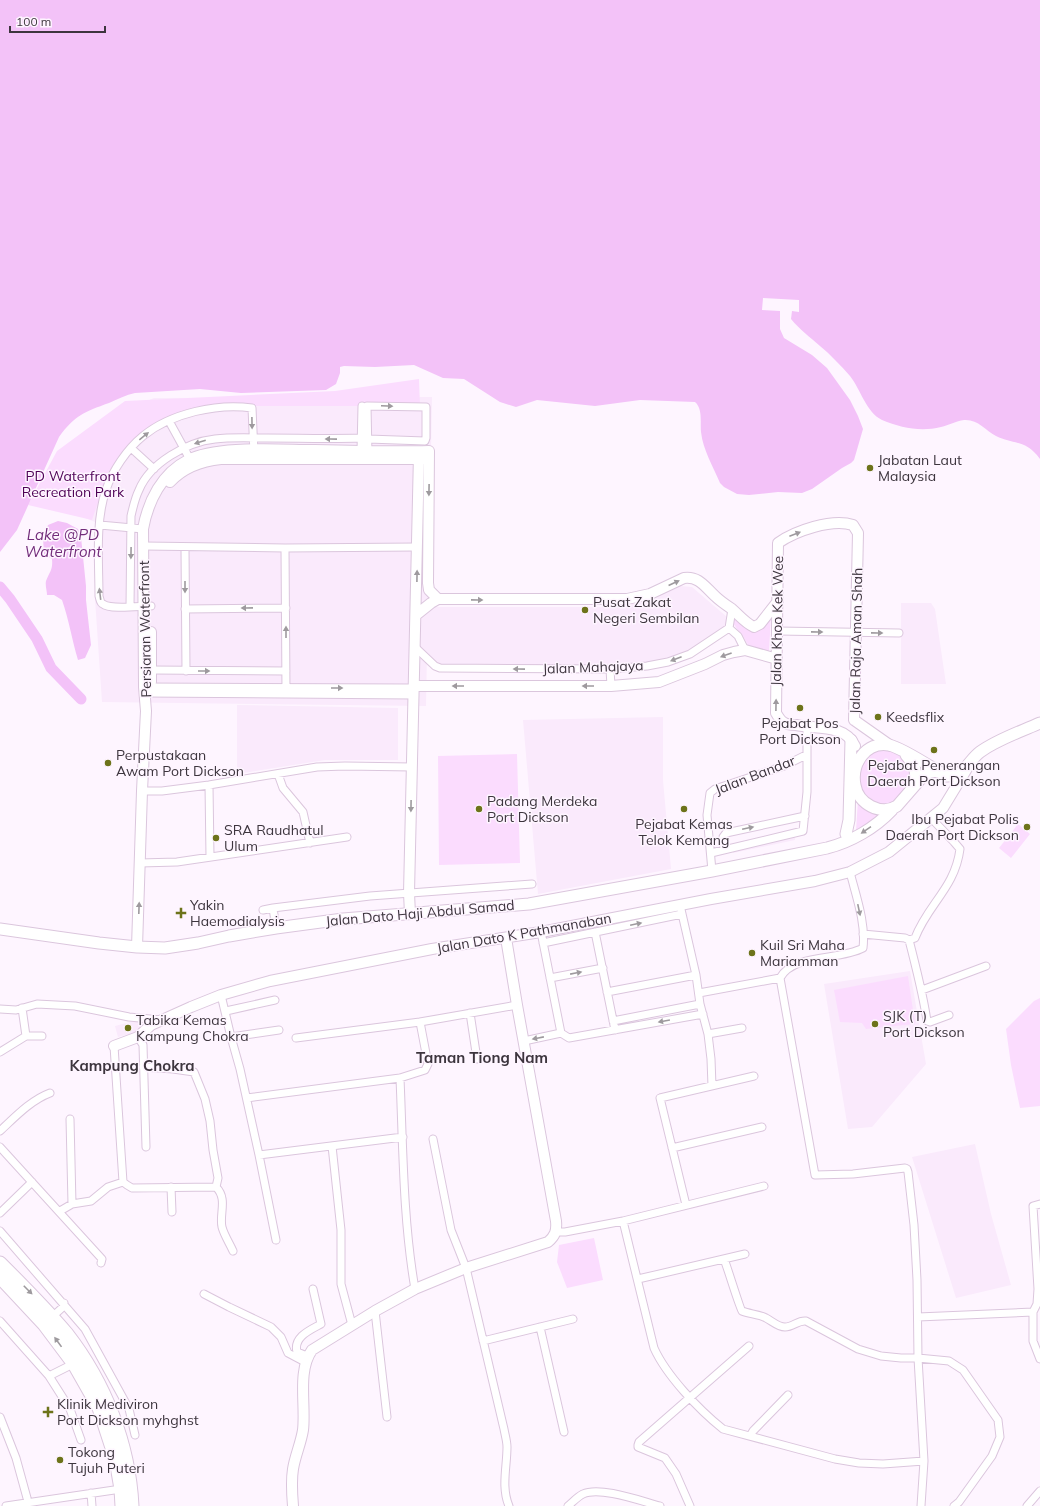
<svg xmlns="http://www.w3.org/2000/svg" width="1040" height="1506" viewBox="0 0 1040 1506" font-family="Mulish,sans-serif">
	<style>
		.built { fill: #faeafc }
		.green { fill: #fbdcfe }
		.water { fill: #f3c2f8 }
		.pier { fill: #fef5ff }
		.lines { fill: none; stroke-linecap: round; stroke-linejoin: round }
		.river { stroke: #f3c2f8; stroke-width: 11 }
		.street-casing { stroke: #dbc6dd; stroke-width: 9 }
		.secondary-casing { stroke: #dbc6dd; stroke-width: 12 }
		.primary-casing { stroke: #dbc6dd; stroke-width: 13 }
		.highway-casing { stroke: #dbc6dd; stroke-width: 15 }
		.street { stroke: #fff; stroke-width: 7 }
		.secondary { stroke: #fff; stroke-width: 10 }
		.primary { stroke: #fff; stroke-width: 11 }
		.highway { stroke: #fff; stroke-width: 13 }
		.oneway { fill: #9e9a9e }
		.poi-dot { fill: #6d731a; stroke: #fef5ff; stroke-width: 1.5 }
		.labels { text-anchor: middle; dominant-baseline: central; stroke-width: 3; stroke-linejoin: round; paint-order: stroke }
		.poi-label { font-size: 14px; fill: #3d353e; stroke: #fef5ff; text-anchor: start }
		.park-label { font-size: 14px; fill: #4e0156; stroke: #fef5ff }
		.street-label { font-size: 14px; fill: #3d353e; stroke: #fef5ff }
		.water-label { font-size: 15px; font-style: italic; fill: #722c7a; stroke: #fef5ff }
		.neighbourhood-label { font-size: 15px; font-weight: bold; fill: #3d353e; stroke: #fef5ff }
	</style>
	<rect width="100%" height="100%" fill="#fef5ff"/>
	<path class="built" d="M432,397L428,612L434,607H611L634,604L654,599L680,586L692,587L727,617V626L692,649L666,659L632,666H436L427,653L426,706L102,702L95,599V522L40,500L98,422L154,398Z
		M901,603H931L935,609L946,684H901Z
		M237,705L398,708V760H325L237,774Z
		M663,717V780L671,869L538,894L523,720Z
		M795,836V840L733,853V849Z
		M910,971L926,1064L872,1127L848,1129L824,984Z
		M138,1020L141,1031L118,1037L115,1026Z
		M975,1144L991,1214L1011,1285L956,1298L912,1157Z"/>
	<path class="green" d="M419,379L420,406H221L158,425L120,457L110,470L106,479L92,520L28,505L57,451L125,401L335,391Z
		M771,615L769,652L752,648L748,645L742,634L737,629L733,623L734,619L736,618L750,628Z
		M888,749C907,758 906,760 913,780L896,799L886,807C881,805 874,804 871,801C854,789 856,760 875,751C878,749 884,750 888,749Z
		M517,754L520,863L439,865L438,756Z
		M858,799L881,815V816L856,831Z
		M1018,824L1030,834L1011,858L999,848Z
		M908,976L915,1024L866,1029L862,1023L840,1022L834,990Z
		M1040,998V1106L1020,1108L1011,1065L1006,1029L1034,1001Z
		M594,1238L603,1280L567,1288L557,1262L559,1245Z"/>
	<path class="water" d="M0,0H1040V459C1026,439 1014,445 996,436C985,430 978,419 964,420C956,421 949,425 941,427C921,432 901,428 882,420C866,412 861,390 850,376C841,366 831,355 820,346C810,337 800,330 791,319H780V329L784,338L812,355L827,368L850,400L858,416L863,429L854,460L851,463L842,468L812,489L802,493L778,492L749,495L737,494L724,487L720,483C713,466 703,450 701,432C700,422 703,409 695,402L640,400L595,406L537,400L516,407L500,402L464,379L443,378L414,365L375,367L344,366L340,367V373L336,384L326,390L241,393L200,389L135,393C126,395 118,399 109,403C84,412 75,415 59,437L17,530L0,552Z
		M58,521L67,523L78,529L81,537L86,586V600L91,645L85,658L78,660C72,640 69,620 62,600L54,595H47C47,591 45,585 46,581C50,571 53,570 52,559L44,554L43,538L48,525Z"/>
	<path class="pier" d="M763,298L799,300V312L792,311L791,319H780V311L762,310Z"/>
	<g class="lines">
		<path class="river" d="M0,587L10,599L37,639L51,668L81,699"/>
		<g class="street-casing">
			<path id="street" d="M169,421L192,463
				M368,439L425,441L426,438V407L367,406L368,455
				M131,448L154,469
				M361,451L362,406
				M100,525L143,529
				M144,546L285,548L417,547
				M185,548L186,671
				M285,548L286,692
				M151,606C140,606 110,610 103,604C100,603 100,599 99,596C99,563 95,521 106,490C112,471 127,449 143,436C171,413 218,403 252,408L254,453
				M130,607L131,516C133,507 135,498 139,490C150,463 187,442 215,439C231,437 250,438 267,438C298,438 330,439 361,438
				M185,609L286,608
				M729,628L738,636L745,650
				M778,631L899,633
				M415,647L435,666L440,668L610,669L647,666L668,662L690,654L729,628L732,609
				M610,669L611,686
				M151,670L286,671
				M144,687L414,688
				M144,693L414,695
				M278,774L283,788L303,812L310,843
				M209,785L210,857
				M142,791H162L209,785L317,767L345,766L412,767
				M724,849L723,837L726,833L805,816
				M711,853L803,831L807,792V727
				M140,863L177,862L347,837
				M712,871L707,815L710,793L715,789L784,766L806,755
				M850,872C856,896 866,923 863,948C839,961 794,953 780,978L815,1175L853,1174L905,1168L907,1169L908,1172L914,1225L917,1280L918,1358L924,1461L921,1506
				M680,905L696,975L700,1004L708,1034L711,1059L712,1086
				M263,910L273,908
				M276,928L273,908L370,896L532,884
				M541,932L561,1033
				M595,932L615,1030
				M863,934L905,938L909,940C916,967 923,994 927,1021L930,1022L949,1015
				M909,940L915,938C928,904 955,888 960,849L954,842L931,818
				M543,943L682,914
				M550,978L603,968
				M922,990L986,966
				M607,992L696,975
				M699,993L780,978
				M221,995L231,1037L240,1069L259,1155L276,1240
				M22,1008L26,1036
				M0,1009L16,1010L37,1004L75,1006L129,1017L161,1020
				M226,1011L275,1000
				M470,1013L477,1059
				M613,1021L700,1004
				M708,1034L742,1028
				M138,1037L143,1045L146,1147
				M231,1037L279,1030
				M296,1038L420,1022L517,1005
				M524,1041L561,1033L569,1038L703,1014
				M114,1046L123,1182L127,1185L132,1188L216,1187
				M0,1052L26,1036H42
				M143,1067L173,1069L194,1072L205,1099L210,1121L213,1150L218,1178L216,1187C228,1199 219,1214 222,1227C224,1235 230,1244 233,1251
				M400,1078C403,1148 403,1220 415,1289
				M247,1098L400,1078L425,1070L428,1064L420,1022
				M70,1119L72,1204
				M0,1131C15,1117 31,1100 50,1093
				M433,1139L451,1230L466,1268L504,1429C505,1435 507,1441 507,1447C507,1467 501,1487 509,1506
				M332,1146L341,1230V1284L352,1325
				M0,1147L102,1259L101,1263
				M672,1148L762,1127
				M259,1155L403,1137
				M171,1187L172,1212
				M1040,1204L1033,1206L1038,1289L1037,1304L1033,1312V1341L1040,1359
				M686,1205L660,1098L754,1076
				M60,1211L72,1204L91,1201L108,1187L123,1182
				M0,1213L32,1182
				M623,1221L654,1348C666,1375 699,1410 723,1429L835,1459L859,1463L883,1464L924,1461
				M0,1231L85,1329L129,1409L135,1435
				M556,1232H565L623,1221L764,1186
				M724,1259C727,1266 740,1309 742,1311C749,1314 759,1314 766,1318C772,1321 778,1327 785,1327C793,1327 798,1320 806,1321L858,1349L881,1356L901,1358H918L949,1361L963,1370L998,1420L1000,1437L992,1456L959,1502L954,1506
				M638,1279L745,1254
				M204,1294L229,1307L271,1327L281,1337L288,1353L305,1362
				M375,1311L387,1417
				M52,1317L63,1307L64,1303
				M918,1317L1033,1312
				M0,1321L49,1376L70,1409L81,1440
				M540,1327L564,1432
				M483,1341L573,1319
				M307,1356L297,1352C293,1337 310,1330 321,1324L313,1289
				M49,1376L75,1363
				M0,1417L16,1458L27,1498
				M750,1436L753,1431L788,1395
				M91,1493L92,1506
				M6,1506L121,1489
				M568,1506C573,1502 577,1497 583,1494C600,1486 641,1501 660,1506
				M690,1506L676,1474L665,1458L638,1447V1445L639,1442L749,1346
				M1027,1506L1040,1491"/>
		</g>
		<g class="secondary-casing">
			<path id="secondary" d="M170,482C183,468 201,461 221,459H429
				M416,615L431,603L438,599H627L650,594L684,578C699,576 705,587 715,596C720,601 726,605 732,609C739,615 745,623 754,627L760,624L778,601
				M151,682V632
				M414,686H611L659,682L705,664L723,655L734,652L745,650L777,659
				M854,720L858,533L853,525C832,518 795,531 778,543L776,713C778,716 780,720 783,722C787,725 792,725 796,725C816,729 845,724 855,746
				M854,720L891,746
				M410,914L409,893L419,454
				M137,947L142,791L146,711L144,687L143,529C148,501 162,473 188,460C217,445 280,450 314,450C352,451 391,452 429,451L428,583L429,590L438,599
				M114,1046L138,1037L151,1025L191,1007L221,995L270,981L432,949L541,932L711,899L815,881L850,872L889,852L931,818L943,808L968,767
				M293,1506C292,1494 291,1481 293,1469C295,1456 301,1443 303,1430C306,1405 297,1371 312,1350L375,1311L415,1289L466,1268L548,1242C555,1236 557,1231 556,1221L517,1005L506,938"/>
		</g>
		<g class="primary-casing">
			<path id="primary" d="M906,755C916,767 917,771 914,786
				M938,771L930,772L924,775L897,806C881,816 858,804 855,785C851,764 866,741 889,745C903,748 932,768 946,776C964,777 968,761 980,752C998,739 1020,732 1040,723
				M846,834L849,820L851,740
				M0,929L99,943L137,947L165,948L198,943L229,936L276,928L343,919L529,904L712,871L827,848C851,842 875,828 892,810"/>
		</g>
		<g class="highway-casing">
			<path id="highway" d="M0,1263C23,1286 46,1309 67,1334C105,1383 129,1444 132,1506
				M0,1277L44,1324L74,1364L99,1408L116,1460L121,1489L122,1506"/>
		</g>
		<use href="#street" class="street"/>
		<use href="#secondary" class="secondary"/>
		<use href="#primary" class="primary"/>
		<use href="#highway" class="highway"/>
	</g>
	<defs><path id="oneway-solid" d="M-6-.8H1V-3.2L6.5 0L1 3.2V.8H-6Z"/></defs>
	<g class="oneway">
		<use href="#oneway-solid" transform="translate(387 406) rotate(2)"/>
		<use href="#oneway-solid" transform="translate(252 423) rotate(89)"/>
		<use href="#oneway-solid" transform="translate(144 436) rotate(-39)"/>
		<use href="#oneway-solid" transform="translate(331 439) rotate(-179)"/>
		<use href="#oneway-solid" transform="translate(200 442) rotate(163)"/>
		<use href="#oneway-solid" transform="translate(429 490) rotate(91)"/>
		<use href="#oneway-solid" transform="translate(795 534) rotate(-21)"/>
		<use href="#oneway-solid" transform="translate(131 553) rotate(91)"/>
		<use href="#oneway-solid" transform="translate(417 576) rotate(-89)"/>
		<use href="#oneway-solid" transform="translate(674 583) rotate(-25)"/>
		<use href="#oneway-solid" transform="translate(185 587) rotate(90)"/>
		<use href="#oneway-solid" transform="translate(100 594) rotate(-97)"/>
		<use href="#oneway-solid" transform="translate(477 600) rotate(1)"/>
		<use href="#oneway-solid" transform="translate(247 608) rotate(179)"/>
		<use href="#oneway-solid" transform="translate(286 632) rotate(-90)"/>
		<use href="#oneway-solid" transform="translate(817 632) rotate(1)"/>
		<use href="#oneway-solid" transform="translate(877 633) rotate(1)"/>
		<use href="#oneway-solid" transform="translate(726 655) rotate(160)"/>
		<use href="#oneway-solid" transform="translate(676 659) rotate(159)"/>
		<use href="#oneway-solid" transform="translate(519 669) rotate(-179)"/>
		<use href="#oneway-solid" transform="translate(204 671)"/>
		<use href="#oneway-solid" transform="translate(458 686) rotate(-180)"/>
		<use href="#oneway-solid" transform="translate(588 686) rotate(-180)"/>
		<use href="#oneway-solid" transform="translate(337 688)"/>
		<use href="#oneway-solid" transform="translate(776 705) rotate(-89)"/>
		<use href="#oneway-solid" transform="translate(411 806) rotate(91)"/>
		<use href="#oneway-solid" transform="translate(748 828) rotate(-12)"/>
		<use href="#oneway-solid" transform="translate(866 830) rotate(146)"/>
		<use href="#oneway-solid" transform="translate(139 908) rotate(-88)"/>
		<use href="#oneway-solid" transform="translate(859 910) rotate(78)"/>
		<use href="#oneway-solid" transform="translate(636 924) rotate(-12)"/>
		<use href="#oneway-solid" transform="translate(576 973) rotate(-11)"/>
		<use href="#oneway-solid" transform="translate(664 1021) rotate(170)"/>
		<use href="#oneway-solid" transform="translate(538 1038) rotate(169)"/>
		<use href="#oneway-solid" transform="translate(28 1290) rotate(45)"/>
		<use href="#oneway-solid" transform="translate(58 1342) rotate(-126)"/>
	</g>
	<g class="poi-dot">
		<circle cx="870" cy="468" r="4"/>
		<circle cx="585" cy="610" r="4"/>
		<circle cx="800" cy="708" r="4"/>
		<circle cx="878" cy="717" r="4"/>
		<circle cx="934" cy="750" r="4"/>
		<circle cx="108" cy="763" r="4"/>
		<circle cx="479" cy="809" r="4"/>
		<circle cx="684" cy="809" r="4"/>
		<circle cx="1027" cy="827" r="4"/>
		<circle cx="216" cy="838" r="4"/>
		<path d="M179 907h4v4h4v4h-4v4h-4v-4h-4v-4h4z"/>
		<circle cx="752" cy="953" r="4"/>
		<circle cx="875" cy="1024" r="4"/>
		<circle cx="128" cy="1028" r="4"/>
		<path d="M46 1406h4v4h4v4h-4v4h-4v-4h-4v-4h4z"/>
		<circle cx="60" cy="1460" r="4"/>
	</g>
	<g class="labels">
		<g class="poi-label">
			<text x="878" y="460">Jabatan Laut<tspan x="878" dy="16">Malaysia</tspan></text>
			<text x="593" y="602">Pusat Zakat<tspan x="593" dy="16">Negeri Sembilan</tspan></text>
			<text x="886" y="717">Keedsflix</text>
			<text x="800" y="723" text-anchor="middle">Pejabat Pos<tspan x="800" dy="16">Port Dickson</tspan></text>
			<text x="116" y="755">Perpustakaan<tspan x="116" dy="16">Awam Port Dickson</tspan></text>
			<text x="934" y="765" text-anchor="middle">Pejabat Penerangan<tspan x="934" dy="16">Daerah Port Dickson</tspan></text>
			<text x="487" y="801">Padang Merdeka<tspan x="487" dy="16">Port Dickson</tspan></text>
			<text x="1019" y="819" text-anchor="end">Ibu Pejabat Polis<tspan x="1019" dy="16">Daerah Port Dickson</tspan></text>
			<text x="684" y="824" text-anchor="middle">Pejabat Kemas<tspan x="684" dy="16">Telok Kemang</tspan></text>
			<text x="224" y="830">SRA Raudhatul<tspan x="224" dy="16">Ulum</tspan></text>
			<text x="190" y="905">Yakin<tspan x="190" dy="16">Haemodialysis</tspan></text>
			<text x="760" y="945">Kuil Sri Maha<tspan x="760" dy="16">Mariamman</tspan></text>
			<text x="883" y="1016">SJK (T)<tspan x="883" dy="16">Port Dickson</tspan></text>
			<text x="136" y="1020">Tabika Kemas<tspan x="136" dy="16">Kampung Chokra</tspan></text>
			<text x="57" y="1404">Klinik Mediviron<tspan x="57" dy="16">Port Dickson myhghst</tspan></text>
			<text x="68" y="1452">Tokong<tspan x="68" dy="16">Tujuh Puteri</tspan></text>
		</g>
		<g class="park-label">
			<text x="73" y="476">PD Waterfront<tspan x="73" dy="16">Recreation Park</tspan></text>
		</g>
		<g class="street-label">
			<text transform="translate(777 621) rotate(-89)">Jalan Khoo Kek Wee</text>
			<text transform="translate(145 629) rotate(-91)">Persiaran Waterfront</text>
			<text transform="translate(856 641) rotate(-89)">Jalan Raja Aman Shah</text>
			<text transform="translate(593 667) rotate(-2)">Jalan Mahajaya</text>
			<text transform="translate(755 775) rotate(-21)">Jalan Bandar</text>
			<text transform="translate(420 913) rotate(-5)">Jalan Dato Haji Abdul Samad</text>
			<text transform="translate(524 933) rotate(-10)">Jalan Dato K Pathmanaban</text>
		</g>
		<g class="water-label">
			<text x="63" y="534">Lake @PD<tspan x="63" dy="17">Waterfront</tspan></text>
		</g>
		<g class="neighbourhood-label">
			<text x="482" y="1057">Taman Tiong Nam</text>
			<text x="132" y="1065">Kampung Chokra</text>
		</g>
	</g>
	<path d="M10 26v6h95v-6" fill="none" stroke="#3d353e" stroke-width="2"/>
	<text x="16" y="26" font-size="12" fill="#3d353e" stroke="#fef5ff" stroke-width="3" paint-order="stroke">100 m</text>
</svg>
